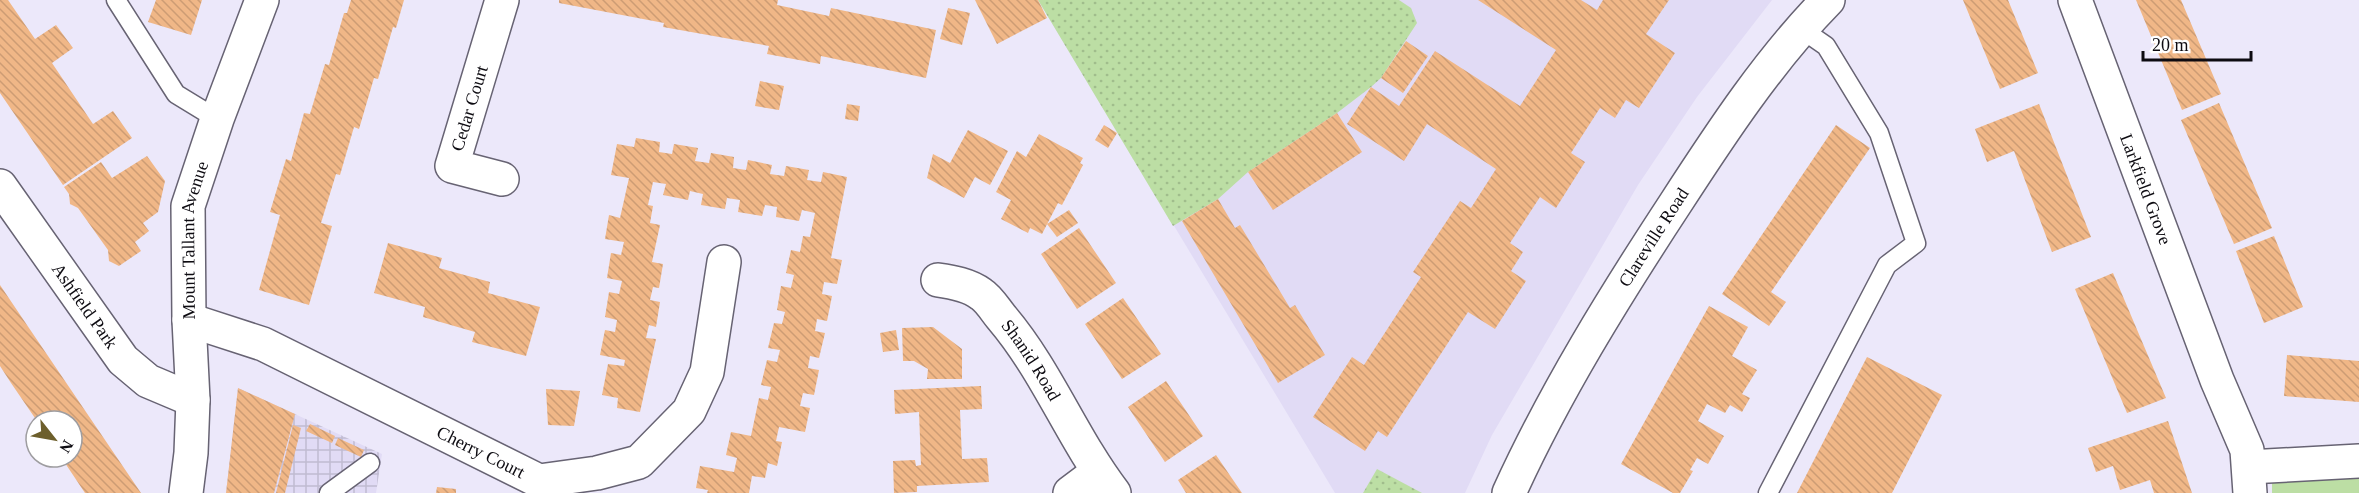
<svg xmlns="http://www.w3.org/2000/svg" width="2359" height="493" viewBox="0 0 2359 493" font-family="Georgia,serif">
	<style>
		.built { fill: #e1dbf5 }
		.industrial { fill: url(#industrial-grid) }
		.grass { fill: url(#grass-dots) }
		.green { fill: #bcdea4 }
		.building { fill: url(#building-back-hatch) }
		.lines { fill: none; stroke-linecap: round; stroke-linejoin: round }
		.service-casing { stroke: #676373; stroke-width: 21 }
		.minor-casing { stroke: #676373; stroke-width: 36 }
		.tertiary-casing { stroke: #676373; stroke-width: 36 }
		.service { stroke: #fff; stroke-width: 18 }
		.minor { stroke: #fff; stroke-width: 33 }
		.tertiary { stroke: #fff; stroke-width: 33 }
		.labels { text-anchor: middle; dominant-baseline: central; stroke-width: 4.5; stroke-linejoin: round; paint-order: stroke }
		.street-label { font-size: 18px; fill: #0d0b11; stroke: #fff }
	</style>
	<defs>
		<pattern id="industrial-grid" width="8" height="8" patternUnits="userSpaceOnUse" patternTransform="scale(1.5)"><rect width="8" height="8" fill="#e1dbf5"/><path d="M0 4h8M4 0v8" fill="none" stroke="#c0bbd1"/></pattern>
		<pattern id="grass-dots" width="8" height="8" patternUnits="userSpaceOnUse" patternTransform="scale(1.5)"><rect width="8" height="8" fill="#bcdea4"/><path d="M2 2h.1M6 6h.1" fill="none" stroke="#a0bd8c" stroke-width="1.8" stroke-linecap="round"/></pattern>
		<pattern id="building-back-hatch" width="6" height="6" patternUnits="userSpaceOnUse" patternTransform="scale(1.5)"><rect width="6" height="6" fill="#f0b787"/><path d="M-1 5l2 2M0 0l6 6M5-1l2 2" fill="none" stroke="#cd9c74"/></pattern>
	</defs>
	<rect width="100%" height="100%" fill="#ece8fa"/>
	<path class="built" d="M1038,0H1772L1697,97L1638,185L1492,435L1465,493H1335Z"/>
	<path class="industrial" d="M238,388L382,454L376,493H226Z"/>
	<path class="grass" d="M1038,0H1399L1411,8L1417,23L1381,78L1371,87L1337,113L1248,172L1218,199L1173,226Z
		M1377,469L1422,493H1363Z"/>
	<path class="green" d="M2359,469V493H2272V470Z"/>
	<path class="building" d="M0,0H8L35,39L56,25L73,48L52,63L93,124L113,111L132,138L63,185L0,93Z
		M156,0H202L191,35L148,22Z
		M351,0H404L396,28L393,27L378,79L374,78L359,129L354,127L340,175L336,174L321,223L332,226L309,305L259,290L280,215L270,212L286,159L291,161L304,113L310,114L325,64L329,65L344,13H347Z
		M559,0H778L777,5L829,16L831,8L936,30L926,78L821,56L820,64L767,54L769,46L663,27L664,23L559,3Z
		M975,0H1038L1047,18L997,44Z
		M1478,0H1581L1597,10L1603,0H1669L1646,34L1675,53L1639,108L1626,100L1615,118L1600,108L1571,153L1585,162L1556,208L1540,197L1510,243L1523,252L1511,271L1526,281L1495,329L1468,312L1387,437L1378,431L1365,451L1313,417L1352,357L1364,365L1421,277L1413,272L1460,201L1471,208L1496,169L1427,124L1404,161L1347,124L1371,87L1399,106L1435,51L1520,106L1556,50Z
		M1963,0H2008L2038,73L2000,89Z
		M2136,0H2181L2221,94L2182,110Z
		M948,8L970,13L962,45L940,39Z
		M1406,41L1428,56L1403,93L1381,78Z
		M760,81L784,86L779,110L755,106Z
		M2219,103L2272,228L2234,244L2181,120Z
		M847,104L860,106L858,121L845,119Z
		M2039,104L2091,237L2052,252L2014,151L1987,162L1975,129Z
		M1337,113L1362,152L1273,210L1248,172Z
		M1104,125L1117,133L1108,148L1095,140Z
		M1836,125L1870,148L1771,292L1786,302L1769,326L1722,294Z
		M968,130L1008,151L990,185L975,177L964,198L927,178L933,154L950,163Z
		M1039,134L1083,158L1080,163L1083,165L1062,205L1058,203L1042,234L1030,228L1028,233L1001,219L1011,200L996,192L1017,151L1026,157Z
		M636,138L660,142L659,152L672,154L674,144L698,148L695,161L709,163L711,153L734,157L733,168L746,170L748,160L772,165L770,174L784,176L786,166L809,170L807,180L821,182L823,172L847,177L831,258L842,260L837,284L824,282L822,294L832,296L827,321L817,319L815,331L825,333L819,358L810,356L808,368L819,370L814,395L803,393L800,406L810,408L805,432L779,427L776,441L782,442L777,466L768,463L765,478L752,476L749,493H707L708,490L696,488L700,466L734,472L737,458L726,455L731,432L751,436L759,398L768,400L771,387L761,385L767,360L777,362L780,350L768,348L774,323L782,324L785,312L777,310L781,286L791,288L794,275L786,273L791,250L800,252L803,236L810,237L815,213L802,210L799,221L776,217L777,207L765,205L762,216L738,212L740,200L727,198L725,209L701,205L703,194L690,191L688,200L663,195L666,184L653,182L648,205L653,206L650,223L660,225L652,262L663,264L659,288L653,287L650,300L660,302L656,327L649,325L646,338L656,339L640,412L617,408L618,398L602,395L608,364L624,366L625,360L600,355L605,330L615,332L617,320L605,317L609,292L619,294L622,281L607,278L611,253L621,255L624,242L605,239L609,215L620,218L629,178L611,175L617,144L634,147Z
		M147,156L165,181L158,212L143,223L149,231L135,242L141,251L119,266L109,261L108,250L78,208L70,204L69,194L64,187L101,162L112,178Z
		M1218,199L1235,228L1240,225L1290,308L1295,305L1325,355L1278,383L1182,221Z
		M1069,210L1078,223L1057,237L1047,224Z
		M1079,228L1116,283L1077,309L1041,254Z
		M2274,236L2303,307L2264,323L2236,251Z
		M388,243L442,258L439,268L490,282L488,293L540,307L526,356L472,342L475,332L423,317L425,307L374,293Z
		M2113,273L2166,398L2127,413L2075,289Z
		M0,285L29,328L141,493H85L61,457H72V421H37L11,383L0,366Z
		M1123,298L1161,354L1122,379L1085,324Z
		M1709,306L1748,327L1732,356L1757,370L1742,394L1750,398L1742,412L1730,405L1725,413L1707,404L1698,421L1724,436L1708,464L1697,458L1690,470L1693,471L1680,493H1673L1621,464Z
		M933,327L962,349V379H927L928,369L914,361H903L902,328Z
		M896,330L899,350L883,352L880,333Z
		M2287,355L2359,361V402L2284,396Z
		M1867,357L1942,395L1892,493H1797Z
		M1166,381L1203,436L1165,462L1128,407Z
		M981,386L982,409L960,410L962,459L987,458L989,482L917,486V492L894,493L893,461L915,460L916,466L921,465L919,412L895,414L894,390Z
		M238,388L295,414L274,493H226Z
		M546,389L580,391L574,426L548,425Z
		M2168,421L2192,493H2154L2150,480L2120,490L2113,466L2096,472L2088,448Z
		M310,424L335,436L332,443L306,431Z
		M293,425L301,428L285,493H276Z
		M338,438L364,450L361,457L335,445Z
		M1216,455L1242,493H1186L1178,480Z
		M437,487L456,489V493H436Z"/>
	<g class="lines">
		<g class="service-casing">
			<path id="service" d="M116,0L176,94L217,119
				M329,493L370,463
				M1768,493L1887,265L1916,243L1879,133L1826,46L1800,28"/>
		</g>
		<g class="minor-casing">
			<g id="minor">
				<path id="s1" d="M2075,0L2217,380L2247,450L2250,493"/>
				<path id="s2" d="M502,179L452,166L502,0"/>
				<path id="s3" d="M0,186L123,360L148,381L193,400"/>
				<path id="s4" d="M938,280C952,282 969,285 981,294C989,299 996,311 1002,318C1047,371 1072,438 1114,493"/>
				<path id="s5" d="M189,320L263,344L539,481L597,473L639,462L689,411L707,372L724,262"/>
				<path d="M2249,467L2359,461"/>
				<path id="s6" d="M186,493L191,453L193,400L189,320L188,206L217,119L262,0"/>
				<path d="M1070,493L1098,472"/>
			</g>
		</g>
		<g class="tertiary-casing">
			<g id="tertiary">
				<path id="s7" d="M1509,493C1555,392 1614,297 1675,204C1721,133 1769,60 1828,0"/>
			</g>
		</g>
		<use href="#service" class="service"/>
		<use href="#minor" class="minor"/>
		<use href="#tertiary" class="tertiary"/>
	</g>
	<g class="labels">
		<g class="street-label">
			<text stroke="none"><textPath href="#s2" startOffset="112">Cedar Court</textPath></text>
			<text stroke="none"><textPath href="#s1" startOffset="202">Larkfield Grove</textPath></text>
			<text stroke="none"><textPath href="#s7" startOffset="294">Clareville Road</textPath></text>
			<text stroke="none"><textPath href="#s6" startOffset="254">Mount Tallant Avenue</textPath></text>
			<text stroke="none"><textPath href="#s3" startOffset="147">Ashfield Park</textPath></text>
			<text stroke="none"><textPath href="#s4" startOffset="129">Shanid Road</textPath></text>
			<text stroke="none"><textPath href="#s5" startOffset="321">Cherry Court</textPath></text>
		</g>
	</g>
	<g transform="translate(54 439) rotate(121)"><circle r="28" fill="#ffffff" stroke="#9e9da0" stroke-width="1.5"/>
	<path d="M0-4.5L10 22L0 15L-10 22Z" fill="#6d5f2c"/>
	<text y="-9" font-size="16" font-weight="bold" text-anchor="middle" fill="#0d0b11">N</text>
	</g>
	<path d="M2143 51v9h108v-9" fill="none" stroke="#0d0b11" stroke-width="3"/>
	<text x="2152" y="51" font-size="18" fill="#0d0b11" stroke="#ffffff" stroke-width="4.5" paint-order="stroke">20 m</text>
</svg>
